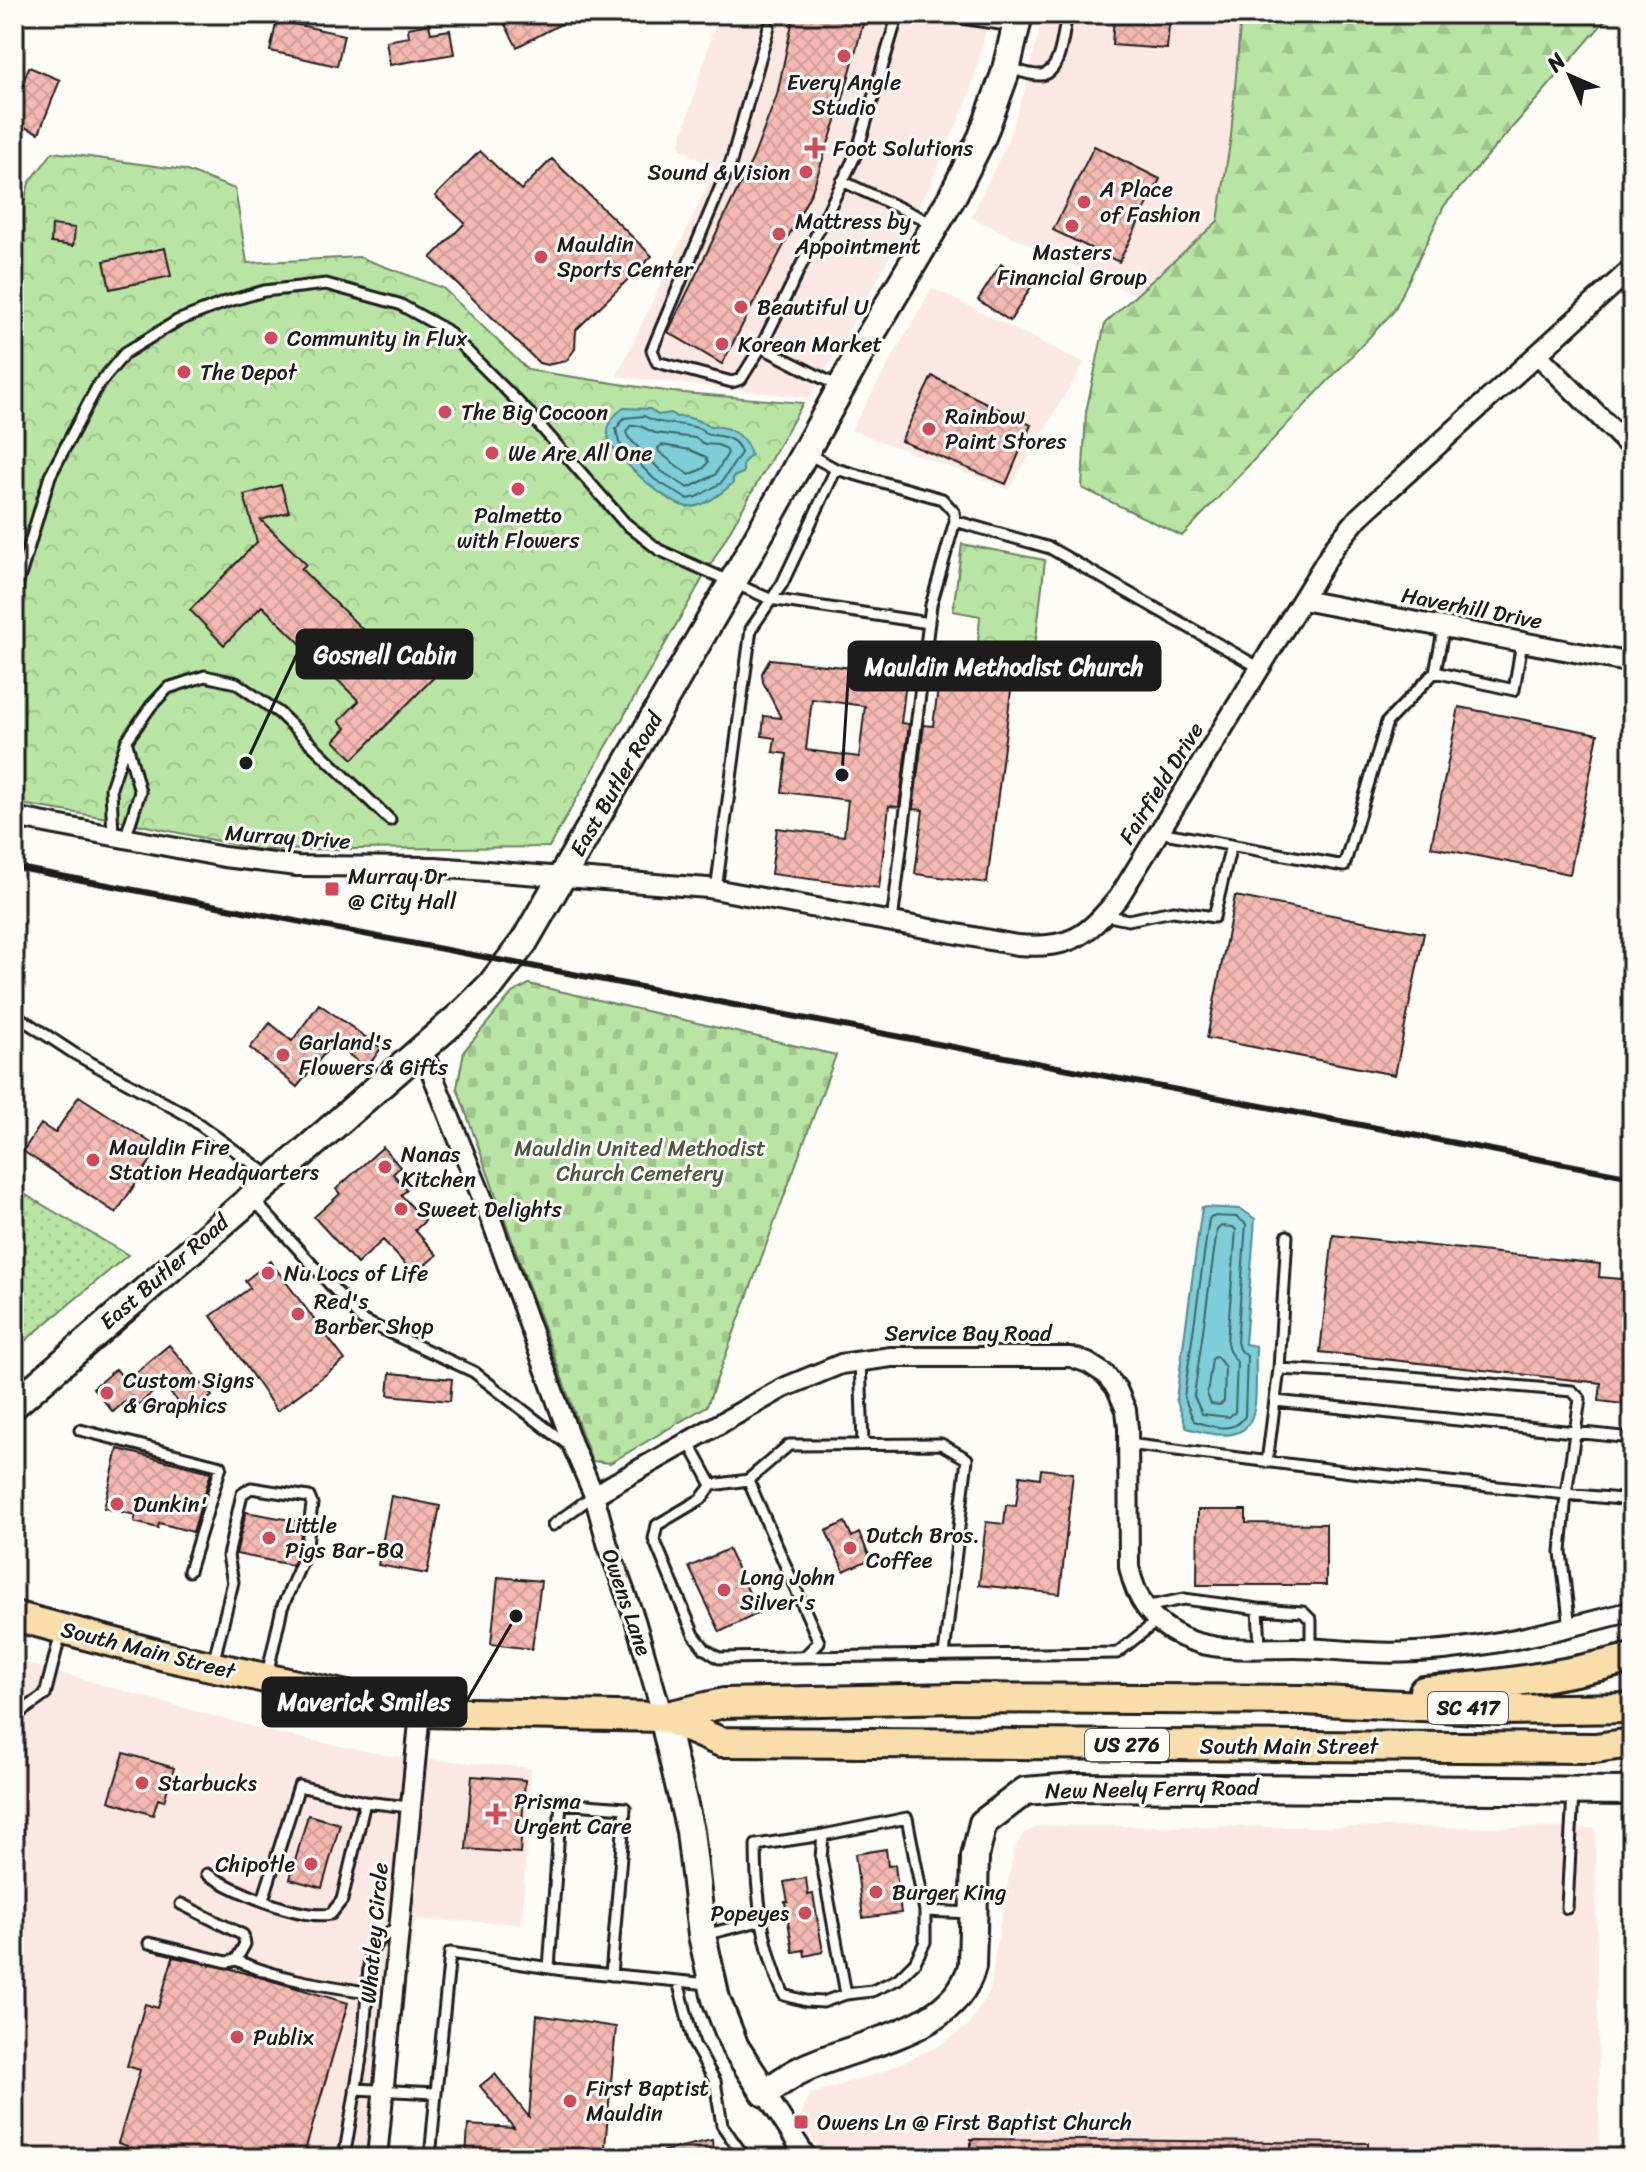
<svg xmlns="http://www.w3.org/2000/svg" width="1646" height="2172" viewBox="0 0 1646 2172" font-family="Sriracha,sans-serif">
	<style>
		.built { fill: #fbe8e2 }
		.grass { fill: url(#grass-dots); stroke: #6a8060; stroke-width: 2 }
		.forest { fill: url(#forest-firs); stroke: #6a8060; stroke-width: 2 }
		.cemetery { fill: url(#cemetery-stones); stroke: #6a8060; stroke-width: 2 }
		.park { fill: url(#park-crowns); stroke: #6a8060; stroke-width: 2 }
		.water { fill: #7dced7; stroke: #56878c; stroke-width: 2 }
		.lines { fill: none; stroke-linecap: round; stroke-linejoin: round }
		.shore { stroke: #436367; stroke-width: 2 }
		.building { fill: url(#building-cross-hatch); stroke: #1c1c1c; stroke-width: 2; fill-rule: evenodd }
		.lane-casing { stroke: #1c1c1c; stroke-width: 15 }
		.street-casing { stroke: #1c1c1c; stroke-width: 24 }
		.secondary-casing { stroke: #1c1c1c; stroke-width: 32 }
		.primary-casing { stroke: #1c1c1c; stroke-width: 34 }
		.lane { stroke: #fdfcf7; stroke-width: 9 }
		.street { stroke: #fdfcf7; stroke-width: 18 }
		.secondary { stroke: #fdfcf7; stroke-width: 26 }
		.primary { stroke: #f9deab; stroke-width: 28 }
		.rail { stroke: #1c1c1c; stroke-width: 6 }
		.poi-dot { fill: #d1495b; stroke: #fdfcf7; stroke-width: 3 }
		.labels { text-anchor: middle; dominant-baseline: central; stroke-width: 6; stroke-linejoin: round; paint-order: stroke }
		.shield { fill: #fdfcf7; stroke: #605f5e; stroke-width: 2 }
		.shield-label { font-size: 20px; font-weight: bold; fill: #1c1c1c }
		.poi-label { font-size: 22px; fill: #1c1c1c; stroke: #fdfcf7; text-anchor: start }
		.street-label { font-size: 22px; fill: #1c1c1c; stroke: #fdfcf7 }
		.park-label { font-size: 22px; fill: #4b5844; stroke: #fdfcf7 }
		.leader { fill: none; stroke: #1c1c1c; stroke-width: 3 }
		.callout-dot { fill: #1c1c1c; stroke: #fdfcf7; stroke-width: 3 }
		.callout { fill: #1c1c1c; stroke: #1c1c1c; stroke-width: 3 }
		.callout-label { font-size: 24px; text-anchor: middle; font-weight: bold; fill: #fff }
	</style>
	<defs>
		<pattern id="grass-dots" width="8" height="8" patternUnits="userSpaceOnUse" patternTransform="scale(2)"><rect width="8" height="8" fill="#b8e5a3"/><path d="M2 2h.1M6 6h.1" fill="none" stroke="#9ec48c" stroke-width="1.8" stroke-linecap="round"/></pattern>
		<pattern id="forest-firs" width="22" height="20" patternUnits="userSpaceOnUse" patternTransform="scale(2)"><rect width="22" height="20" fill="#b8e5a3"/><path d="M5 1l3.5 6h-7zM16 11l3.5 6h-7z" fill="#9ec48c"/></pattern>
		<pattern id="cemetery-stones" width="16" height="16" patternUnits="userSpaceOnUse" patternTransform="scale(2)"><rect width="16" height="16" fill="#b8e5a3"/><path d="M2 7V4a2 2 0 0 1 4 0v3zM10 15v-3a2 2 0 0 1 4 0v3z" fill="#9ec48c"/></pattern>
		<pattern id="park-crowns" width="20" height="18" patternUnits="userSpaceOnUse" patternTransform="scale(2)"><rect width="20" height="18" fill="#b8e5a3"/><path d="M2 6a3 3 0 1 1 6 0M12 15a3 3 0 1 1 6 0" fill="none" stroke="#9ec48c"/></pattern>
		<pattern id="building-cross-hatch" width="8" height="8" patternUnits="userSpaceOnUse" patternTransform="scale(2)"><rect width="8" height="8" fill="#f5b9b2"/><path d="M0 0l8 8M0 8l8-8" fill="none" stroke="#d19e98"/></pattern>
	</defs>
	<rect width="100%" height="100%" fill="#fdfcf7"/>
	<filter id="ink" filterUnits="userSpaceOnUse"><feTurbulence type="fractalNoise" baseFrequency=".0125" numOctaves="2"/><feDisplacementMap in="SourceGraphic" scale="16" xChannelSelector="R" yChannelSelector="G"/><feConvolveMatrix kernelMatrix="1 2 1 2 8 2 1 2 1" color-interpolation-filters="sRGB"/></filter>
	<g filter="url(#ink)">
		<path class="built" d="M718,14H990L969,97L927,191L810,398L617,376L715,170L679,147Z
			M1043,14H1241L1231,136L1218,221L1135,295L971,217L1007,143L1026,86Z
			M932,288L1084,363L1009,489L851,430Z
			M14,1660L274,1733L391,1756L531,1768L522,1924L415,1919L384,2158H14Z
			M1040,1826L1595,1828L1600,2158H825L807,2129L802,2114L804,2105L811,2094L882,2072L939,2046L969,2025L991,1989L995,1952L1014,1851L1024,1833Z"/>
		<path class="grass" d="M14,1188L128,1255L14,1350Z"/>
		<path class="forest" d="M1241,14H1611L1444,206L1394,311L1182,536L1082,488L1086,412L1105,323L1218,221L1231,136Z"/>
		<path class="cemetery" d="M529,984L836,1055L707,1406L610,1463L592,1461L457,1088L464,1051L512,993Z"/>
		<path class="park" d="M53,152L184,170L235,189L247,263L359,257L443,288L528,370L672,392L803,403L549,847L260,850L113,819L14,803V240L29,183Z
			M962,544L1045,560L1033,665L977,657L980,616L953,611Z"/>
		<path class="water" d="M624,408L650,409L658,415L671,413L676,417C685,415 702,421 710,427C728,424 747,437 751,455L743,463V473L733,477V483C722,493 705,507 689,507C670,507 615,458 609,440C605,426 613,415 624,408Z
			M1202,1207L1241,1209L1255,1219L1245,1344L1256,1346C1254,1405 1269,1453 1187,1428L1176,1399Z"/>
		<g class="lines">
			<path class="shore" d="M644,416C662,427 681,421 700,429C708,433 701,434 711,435C724,436 737,438 741,453L721,483L697,497L687,499L654,479L619,443L616,429L624,418Z
				M630,426H640L655,433L695,438L704,444L718,445L726,449L728,453L715,475L688,488L661,471L628,437L626,432Z
				M662,445L690,450L706,457L708,462L704,468L689,475L659,452L658,448Z
				M1212,1216L1237,1217L1246,1224L1237,1342L1239,1349L1247,1356L1245,1416C1235,1434 1211,1427 1194,1421L1184,1397L1209,1219Z
				M1221,1226L1233,1227L1236,1230L1227,1342L1229,1351L1237,1362L1235,1412L1229,1417L1202,1414L1194,1396L1217,1230Z
				M1216,1356L1225,1367L1224,1401L1220,1405L1211,1404L1207,1394L1212,1359Z"/>
		</g>
		<path class="building" d="M513,14H580L517,47L502,19Z
			M794,14H835L864,20L841,106L812,191L722,364L668,332L753,158L777,95Z
			M1114,14H1170L1167,49L1112,45Z
			M277,20L344,35L337,66L270,51Z
			M429,24L431,33L450,30L454,54L390,65L386,41L409,37L408,28Z
			M29,67L60,80L39,133L14,123V105Z
			M1094,146L1160,179L1119,262L1053,230Z
			M480,151L521,190L552,159L652,256L576,330L575,349L566,361L547,365L539,363L431,258L465,223L435,196Z
			M52,225L75,228L73,246L51,243Z
			M165,248L171,276L110,289L104,261Z
			M1001,264L1033,284L1010,321L978,300Z
			M932,376L1031,425L1006,484L901,441Z
			M281,485L289,512L261,520L306,564L301,569L397,663L421,639L429,646L437,637L456,655L353,759L334,741L346,728L339,721L359,701L262,606L224,645L190,610L257,542L244,495Z
			M770,659L907,674L901,723L909,724L899,807L889,806L879,888L771,874L777,828L844,836L848,800L782,792L787,754L773,752L775,738L762,736L764,716L781,718L763,682L762,673ZM812,699L865,706L859,757L806,750Z
			M941,666L1013,674L987,883L915,874L923,810L913,809L924,725L933,726Z
			M1459,707L1598,734L1570,874L1431,847Z
			M1235,896L1424,933L1395,1075L1207,1038Z
			M319,1004L381,1048L367,1068L333,1043L297,1087L250,1048L270,1023L292,1041Z
			M79,1096L159,1148L116,1213L23,1151L41,1124L55,1133Z
			M383,1147L400,1167L393,1174L407,1190L401,1195L425,1221L415,1230L437,1255L414,1274L383,1240L357,1264L314,1217L340,1194L336,1189Z
			M1333,1235L1600,1264L1599,1277L1632,1280V1405L1599,1401L1601,1383L1320,1352Z
			M270,1261L345,1360L277,1411L211,1316L250,1288L245,1281Z
			M169,1345L212,1396L189,1415L163,1384L138,1405L131,1396L113,1412L93,1388L116,1369L126,1381Z
			M390,1373L452,1379L450,1401L388,1395Z
			M118,1449L211,1472L193,1532L159,1523L158,1528L134,1522L136,1515L104,1508Z
			M1041,1469L1073,1473L1060,1594L979,1585L986,1522L1004,1524L1006,1505L1016,1506L1020,1475L1040,1478Z
			M391,1496L440,1506L427,1574L378,1565Z
			M1198,1510H1246V1523L1326,1524V1585H1197Z
			M246,1512L302,1522L299,1550L292,1565L236,1554Z
			M845,1522L852,1537L859,1533L871,1559L844,1571L826,1531Z
			M728,1549L759,1613L720,1632L689,1567Z
			M498,1577L541,1581L532,1649L491,1644Z
			M124,1753L174,1768L164,1801L158,1799L153,1815L109,1801Z
			M472,1776L525,1780L520,1853L466,1849Z
			M308,1815L340,1824L322,1888L290,1879Z
			M886,1849L888,1866L895,1865L901,1913L863,1918L855,1854Z
			M806,1878L808,1895L813,1894L823,1952L805,1956L804,1950L793,1952L785,1902H788L784,1882Z
			M173,1957L231,1969L348,2003L303,2158H123L127,2146L118,2143L140,2070L127,2066L145,2004L158,2008Z
			M537,2015L616,2027L604,2158H466L468,2125L514,2128L480,2086L495,2074L529,2117Z
			M971,2139L1368,2143V2158H971Z
			M712,2140L714,2158H664L663,2151Z"/>
		<g class="lines">
			<g class="lane-casing">
				<path id="lane" d="M935,14L1013,26
					M769,27L731,162L652,350L657,362L732,382L741,379L761,347L857,152L898,14
					M1010,68C1020,71 1031,76 1041,75C1062,73 1063,31 1067,14
					M842,181L934,224
					M761,347L838,386
					M836,469L942,499L954,512L955,521L931,605L892,922
					M955,521L1050,548L1260,668
					M14,596L50,476L98,385L125,353L177,321L226,302L264,291L326,284L399,304L446,330L529,413L624,522L659,550L770,599L929,623
					M1435,672L1514,690L1522,642
					M1159,832L1344,866L1387,722L1435,672L1444,627
					M113,837L111,788L127,740L151,706L168,688L205,676L236,683L279,713L390,820
					M125,839L140,792L127,744
					M716,890L751,629L782,584L836,469L808,454
					M1104,915L1128,920L1173,911L1214,917L1231,845
					M14,1014L75,1054L185,1114L270,1176
					M253,1199L362,1320L474,1372L568,1445
					M860,1360L863,1444
					M1275,1401L1632,1438
					M80,1430L221,1466L189,1571
					M688,1441L712,1485
					M1128,1444L1351,1472L1566,1494L1580,1399L1572,1391L1386,1375L1279,1369L1287,1236
					M1267,1462L1279,1369
					M748,1480L819,1642L804,1657
					M553,1525L594,1495
					M1145,1607L1184,1599L1258,1609L1260,1648
					M1258,1609L1303,1612L1311,1620V1648
					M1570,1628L1561,1552L1566,1494L1632,1500
					M944,1655L967,1459L941,1444L789,1445L748,1480L712,1485L701,1499L657,1525L654,1539L694,1635L705,1649L719,1658L1117,1653L1157,1621
					M213,1664L233,1582L228,1556L242,1494L251,1488L309,1497L312,1504L306,1552L282,1608L267,1675
					M14,1717L45,1695L61,1632
					M907,1818L925,1911V1942L915,1962L898,1979L872,1991L846,1994L823,2002L806,2001L784,1995C763,1949 756,1896 756,1845L823,1835Z
					M823,1835L821,1858L846,1994
					M207,1874C235,1891 299,1920 331,1914L342,1900L365,1802
					M263,1900L299,1786L365,1802L409,1807
					M1567,1908L1573,1792
					M925,1911L972,1913
					M704,1935L763,1920
					M149,1943L227,1962L236,1960L245,1944L243,1935L181,1904
					M236,1960C277,1979 322,1985 367,1992
					M549,1968L561,1803L625,1808L611,1975
					M678,1981L694,2044L715,2081L722,2125L745,2158
					M355,2089L436,2093L450,1953L563,1970L709,1984
					M344,2158L363,2046L370,1954L378,1941L400,1924
					M430,2158L436,2093"/>
			</g>
			<g class="street-casing">
				<path id="street" d="M1538,355L1632,449
					M1302,600L1632,663
					M14,817L224,857L297,866L435,867L708,888L1017,945C1071,949 1086,937 1119,897L1335,546L1359,517L1632,268
					M422,1049L492,1222L574,1449L594,1495L608,1546L635,1620L663,1717
					M594,1495L783,1388L841,1364L891,1357H1071L1088,1363L1105,1374L1117,1389L1126,1410L1128,1428L1129,1567C1136,1600 1151,1622 1182,1637C1216,1653 1258,1648 1295,1648C1320,1648 1344,1651 1368,1652C1455,1657 1549,1633 1632,1611
					M765,2093L807,2158
					M377,2158L420,1712"/>
			</g>
			<g class="secondary-casing">
				<path id="secondary" d="M14,1405L462,1014L491,985L524,942L743,564L863,348L952,197L982,137L1005,74L1019,14
					M663,1717L690,1831L702,1935L716,1999L735,2047L765,2093C777,2085 788,2076 801,2070C857,2042 955,2034 972,1966L975,1857L983,1823L1025,1791L1075,1787L1632,1791"/>
			</g>
			<g class="primary-casing">
				<path id="primary" d="M14,1616L165,1656L420,1712L663,1717L724,1703L957,1698L1304,1700L1499,1710L1632,1708
					M1424,1691C1495,1686 1563,1676 1632,1658
					M663,1717L721,1742L1595,1748L1632,1743"/>
			</g>
			<use href="#lane" class="lane"/>
			<use href="#street" class="street"/>
			<use href="#secondary" class="secondary"/>
			<use href="#primary" class="primary"/>
			<path class="rail" d="M14,867L1632,1177"/>
		</g>
	</g>
	<g class="poi-dot">
		<circle cx="844" cy="56" r="8"/>
		<path d="M811 136h8v8h8v8h-8v8h-8v-8h-8v-8h8z"/>
		<circle cx="806" cy="172" r="8"/>
		<circle cx="1084" cy="202" r="8"/>
		<circle cx="1072" cy="226" r="8"/>
		<circle cx="779" cy="234" r="8"/>
		<circle cx="541" cy="257" r="8"/>
		<circle cx="741" cy="307" r="8"/>
		<circle cx="271" cy="338" r="8"/>
		<circle cx="722" cy="344" r="8"/>
		<circle cx="184" cy="372" r="8"/>
		<circle cx="445" cy="412" r="8"/>
		<circle cx="929" cy="429" r="8"/>
		<circle cx="492" cy="453" r="8"/>
		<circle cx="518" cy="489" r="8"/>
		<rect x="324" y="881" width="16" height="16" rx="4"/>
		<circle cx="283" cy="1055" r="8"/>
		<circle cx="93" cy="1160" r="8"/>
		<circle cx="385" cy="1167" r="8"/>
		<circle cx="401" cy="1209" r="8"/>
		<circle cx="268" cy="1273" r="8"/>
		<circle cx="298" cy="1314" r="8"/>
		<circle cx="107" cy="1393" r="8"/>
		<circle cx="117" cy="1504" r="8"/>
		<circle cx="269" cy="1538" r="8"/>
		<circle cx="850" cy="1548" r="8"/>
		<circle cx="724" cy="1590" r="8"/>
		<circle cx="142" cy="1783" r="8"/>
		<path d="M492 1802h8v8h8v8h-8v8h-8v-8h-8v-8h8z"/>
		<circle cx="311" cy="1864" r="8"/>
		<circle cx="876" cy="1892" r="8"/>
		<circle cx="805" cy="1913" r="8"/>
		<circle cx="237" cy="2037" r="8"/>
		<circle cx="570" cy="2101" r="8"/>
		<rect x="793" y="2114" width="16" height="16" rx="4"/>
	</g>
	<g class="labels">
		<g class="shield">
			<rect x="1428" y="1692" width="80" height="32" rx="6"/>
			<rect x="1085" y="1729" width="84" height="32" rx="6"/>
		</g>
		<g class="shield-label">
			<text x="1468" y="1708">SC 417</text>
			<text x="1127" y="1745">US 276</text>
		</g>
		<g class="poi-label">
			<text x="844" y="82" text-anchor="middle">Every Angle<tspan x="844" dy="25">Studio</tspan></text>
			<text x="833" y="148">Foot Solutions</text>
			<text x="790" y="172" text-anchor="end">Sound &amp; Vision</text>
			<text x="1100" y="189">A Place<tspan x="1100" dy="25">of Fashion</tspan></text>
			<text x="795" y="221">Mattress by<tspan x="795" dy="25">Appointment</tspan></text>
			<text x="557" y="244">Mauldin<tspan x="557" dy="25">Sports Center</tspan></text>
			<text x="1072" y="252" text-anchor="middle">Masters<tspan x="1072" dy="25">Financial Group</tspan></text>
			<text x="757" y="307">Beautiful U</text>
			<text x="287" y="338">Community in Flux</text>
			<text x="738" y="344">Korean Market</text>
			<text x="200" y="372">The Depot</text>
			<text x="461" y="412">The Big Cocoon</text>
			<text x="945" y="416">Rainbow<tspan x="945" dy="25">Paint Stores</tspan></text>
			<text x="508" y="453">We Are All One</text>
			<text x="518" y="515" text-anchor="middle">Palmetto<tspan x="518" dy="25">with Flowers</tspan></text>
			<text x="348" y="876">Murray Dr<tspan x="348" dy="25">@ City Hall</tspan></text>
			<text x="299" y="1042">Garland's<tspan x="299" dy="25">Flowers &amp; Gifts</tspan></text>
			<text x="109" y="1147">Mauldin Fire<tspan x="109" dy="25">Station Headquarters</tspan></text>
			<text x="401" y="1154">Nanas<tspan x="401" dy="25">Kitchen</tspan></text>
			<text x="417" y="1209">Sweet Delights</text>
			<text x="284" y="1273">Nu Locs of Life</text>
			<text x="314" y="1301">Red's<tspan x="314" dy="25">Barber Shop</tspan></text>
			<text x="123" y="1380">Custom Signs<tspan x="123" dy="25">&amp; Graphics</tspan></text>
			<text x="133" y="1504">Dunkin'</text>
			<text x="285" y="1525">Little<tspan x="285" dy="25">Pigs Bar-BQ</tspan></text>
			<text x="866" y="1535">Dutch Bros.<tspan x="866" dy="25">Coffee</tspan></text>
			<text x="740" y="1577">Long John<tspan x="740" dy="25">Silver's</tspan></text>
			<text x="158" y="1783">Starbucks</text>
			<text x="514" y="1801">Prisma<tspan x="514" dy="25">Urgent Care</tspan></text>
			<text x="295" y="1864" text-anchor="end">Chipotle</text>
			<text x="892" y="1892">Burger King</text>
			<text x="789" y="1913" text-anchor="end">Popeyes</text>
			<text x="253" y="2037">Publix</text>
			<text x="586" y="2088">First Baptist<tspan x="586" dy="25">Mauldin</tspan></text>
			<text x="817" y="2122">Owens Ln @ First Baptist Church</text>
		</g>
		<g class="street-label">
			<text transform="translate(1472 608) rotate(11)">Haverhill Drive</text>
			<text transform="translate(1161 783) rotate(-58)">Fairfield Drive</text>
			<text transform="translate(616 784) rotate(-60)">East Butler Road</text>
			<text transform="translate(288 837) rotate(4)">Murray Drive</text>
			<text transform="translate(164 1272) rotate(-41)">East Butler Road</text>
			<text x="968" y="1333">Service Bay Road</text>
			<text transform="translate(627 1602) rotate(71)">Owens Lane</text>
			<text transform="translate(148 1650) rotate(14)">South Main Street</text>
			<text x="1289" y="1746">South Main Street</text>
			<text transform="translate(1152 1789) rotate(-1)">New Neely Ferry Road</text>
			<text transform="translate(374 1933) rotate(-85)">Whatley Circle</text>
		</g>
		<g class="park-label">
			<text x="640" y="1148">Mauldin United Methodist<tspan x="640" dy="25">Church Cemetery</tspan></text>
		</g>
	</g>
	<path class="leader" d="M246 763L297 654M842 775L849 666M516 1616L466 1702"/>
	<g class="callout-dot">
		<circle cx="246" cy="763" r="8"/>
		<circle cx="842" cy="775" r="8"/>
		<circle cx="516" cy="1616" r="8"/>
	</g>
	<g class="callout">
		<rect x="297" y="630" width="175" height="48" rx="8"/>
		<rect x="849" y="642" width="311" height="48" rx="8"/>
		<rect x="263" y="1678" width="203" height="48" rx="8"/>
	</g>
	<g class="callout-label">
		<text x="385" y="663">Gosnell Cabin</text>
		<text x="1004" y="675">Mauldin Methodist Church</text>
		<text x="364" y="1710">Maverick Smiles</text>
	</g>
	<rect width="1646" height="2172" fill="none" stroke="#fdfcf7" stroke-width="48"/>
	<rect x="24" y="24" width="1598" height="2124" fill="none" stroke="#1c1c1c" stroke-width="3" filter="url(#ink)"/>
	<g transform="translate(1570 76) rotate(315)" stroke="#fdfcf7" stroke-width="6" paint-order="stroke">
	<path d="M0-6L14 30L0 20L-14 30Z" fill="#1c1c1c"/>
	<text y="-12" font-size="22" font-weight="bold" text-anchor="middle" fill="#1c1c1c">N</text>
	</g>
</svg>
